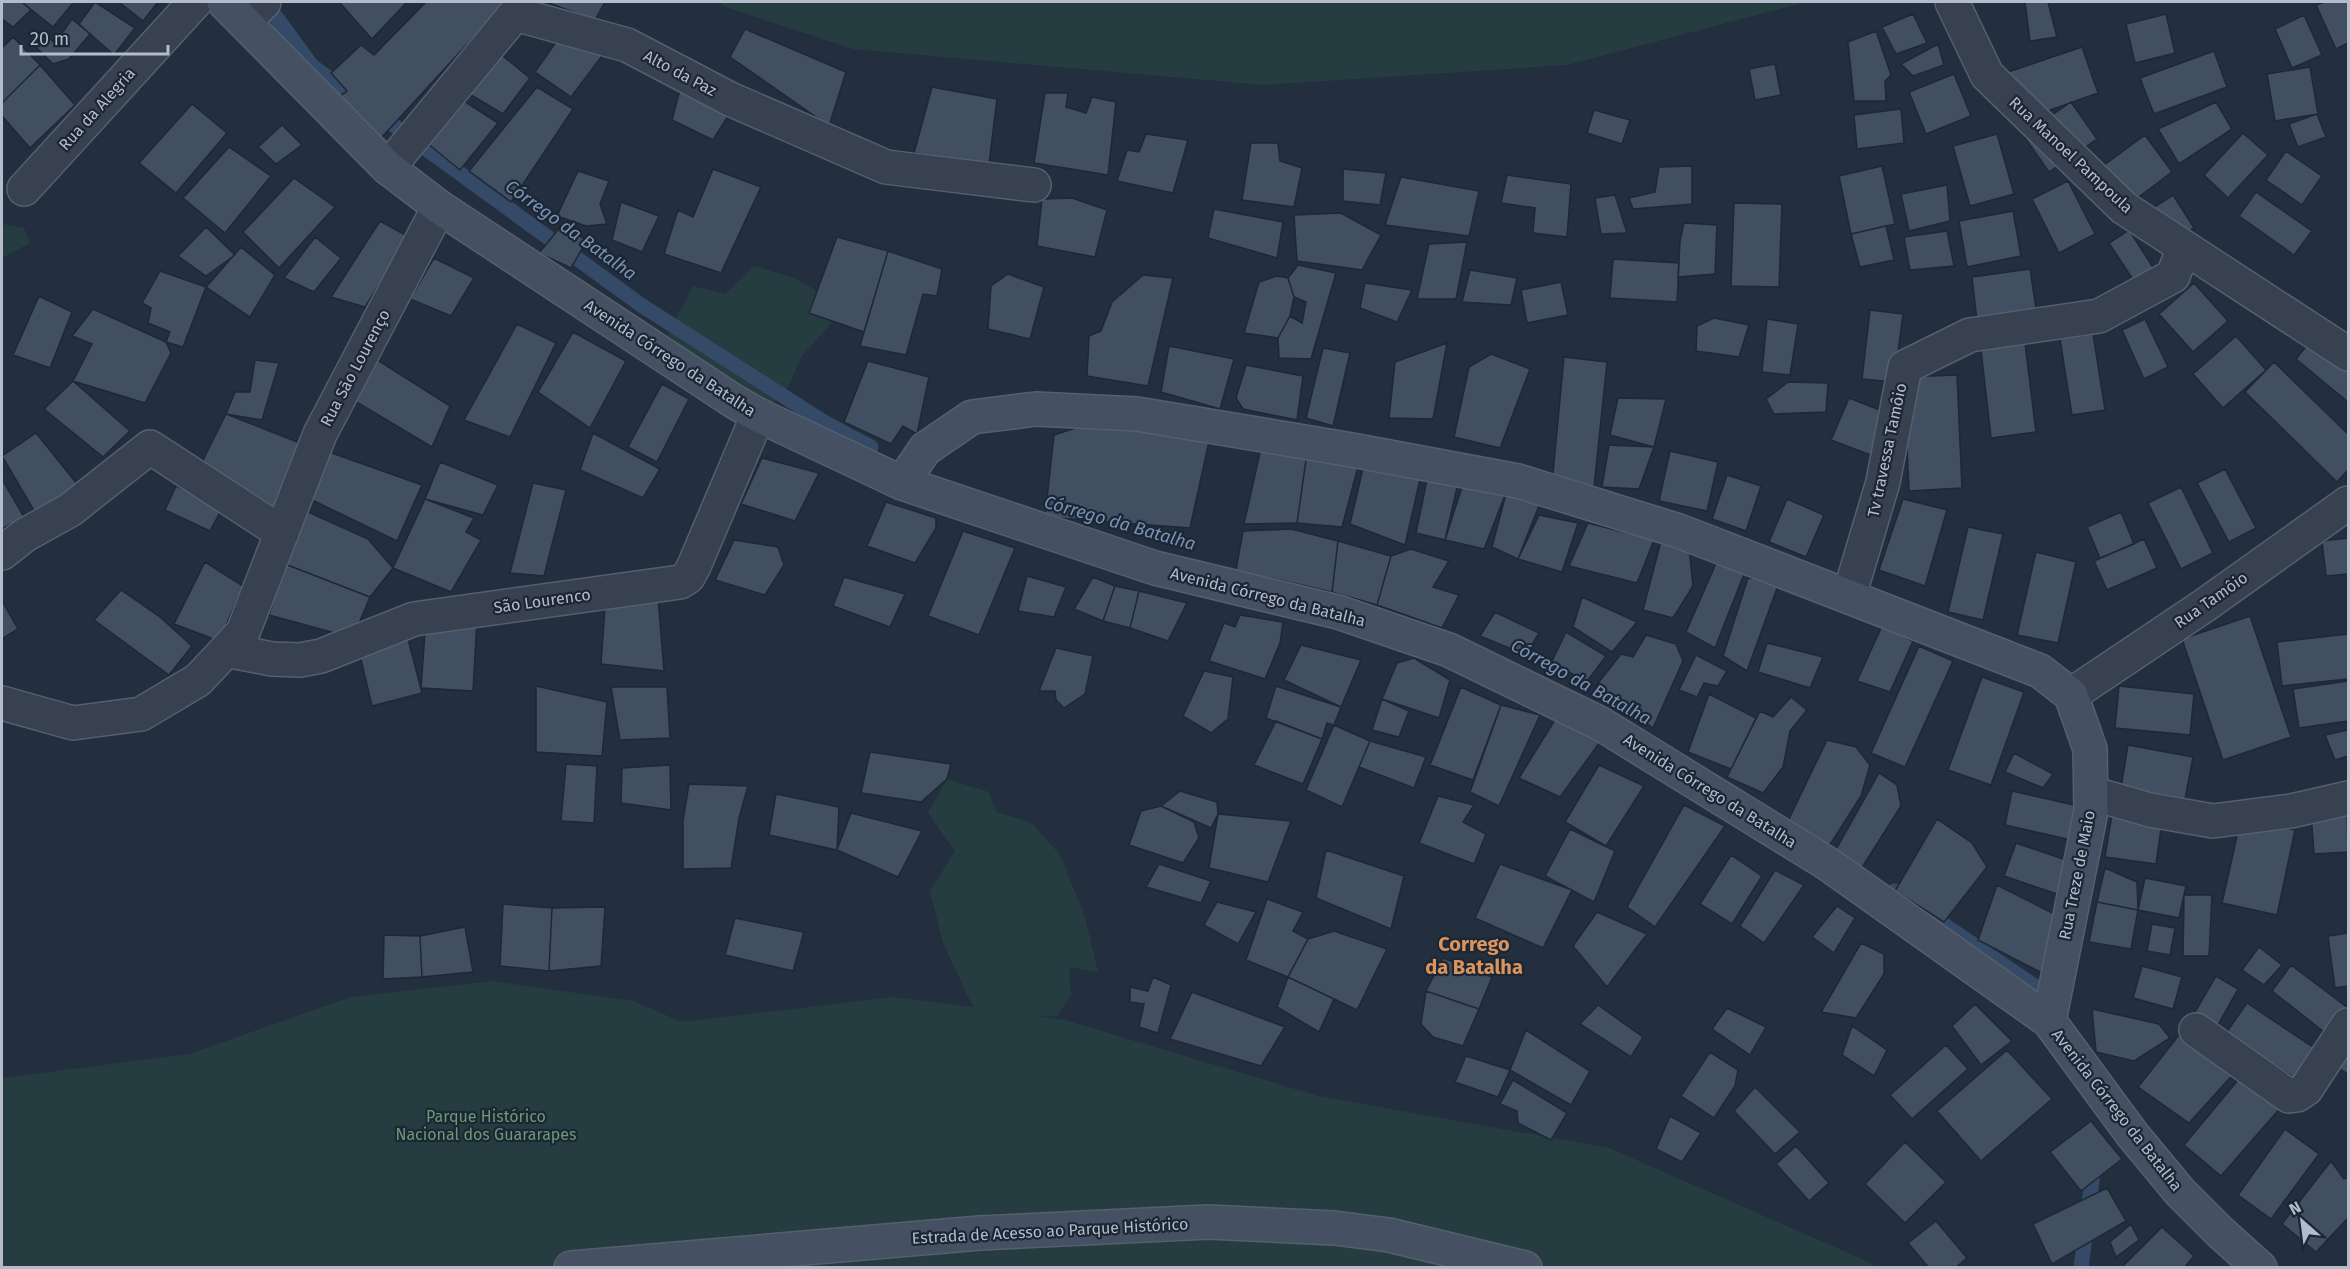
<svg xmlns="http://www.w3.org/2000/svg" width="2350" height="1269" viewBox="0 0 2350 1269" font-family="'Fira Sans',sans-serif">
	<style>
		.green { fill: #253d40 }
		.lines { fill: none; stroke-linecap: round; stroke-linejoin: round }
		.stream { stroke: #354a67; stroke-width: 15 }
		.building { fill: #414f61; stroke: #1e2836; stroke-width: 1.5 }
		.street-casing { stroke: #555f6d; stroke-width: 36 }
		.secondary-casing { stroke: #555f6d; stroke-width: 36 }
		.street { stroke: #37414f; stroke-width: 33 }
		.secondary { stroke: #455062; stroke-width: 33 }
		.labels { text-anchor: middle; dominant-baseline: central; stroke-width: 4.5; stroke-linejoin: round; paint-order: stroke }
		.street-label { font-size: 16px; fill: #b3bcca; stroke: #1c2634 }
		.park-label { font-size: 16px; fill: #699c75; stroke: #1c2634 }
		.water-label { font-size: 18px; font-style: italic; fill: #7991b3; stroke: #1c2634 }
		.quarter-label { font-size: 20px; font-weight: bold; fill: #da945d; stroke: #1c2634 }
	</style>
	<rect width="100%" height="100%" fill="#232f3f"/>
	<path class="green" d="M720,2H1806L1567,65L1264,85L853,49L723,6Z
		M2,224L24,228L30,243L2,258Z
		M754,266L794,278L817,291L809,313L833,321L802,356L788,387L772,404C733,388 694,368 668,334L693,286L725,294Z
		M947,779L989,792L996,812L1032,823L1060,855L1085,917L1098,972L1069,967L1071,995L1057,1016H1038L1065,1020L1318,1096L1609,1148L1871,1263L1876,1267H2V1078L189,1054L351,997L492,981L633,1001L682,1022L894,997L973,1007L943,943L930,891L955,851L928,813Z"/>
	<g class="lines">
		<path class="stream" d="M273,13L312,66L641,305L824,422L871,447
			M1894,891L2045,993
			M2081,1268L2094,1164"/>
	</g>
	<path class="building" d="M2,2H25L23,3L31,10L13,27L2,19Z
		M25,2H74L53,27L23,3Z
		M95,2L135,28L114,55L79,24Z
		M119,2H158L143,21Z
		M339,2H407L372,39Z
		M426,2H506L381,138L335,100L347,91L331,73L361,45L374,55Z
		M546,2H605L595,20Z
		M2025,2H2048L2057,37L2030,41Z
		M2324,2H2348V43L2336,49L2316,5Z
		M1913,14L1927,43L1896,54L1882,27Z
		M2166,14L2175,53L2135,63L2126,24Z
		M2304,15L2322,55L2292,68L2275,29Z
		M72,19L90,34L69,59L53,64L32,43L45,35L55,43Z
		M745,29L846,72L829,126L730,57Z
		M1876,31L1891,75L1885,81L1886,101H1854L1848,42Z
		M563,32L602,56L571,97L535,72Z
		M13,37L40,65L2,103V48Z
		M1938,44L1944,65L1913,76L1901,64Z
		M492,47L530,78L503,114L461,89Z
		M2082,47L2098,93L2025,119L2008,72Z
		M2214,51L2227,87L2154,114L2140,78Z
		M1775,64L1781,95L1755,100L1749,69Z
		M40,65L75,105L30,148L2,116V103Z
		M2310,67L2318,114L2275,121L2267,74Z
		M1954,74L1971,116L1926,134L1909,92Z
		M681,86L730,113L713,140L672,120Z
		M537,87L573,109L511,202L469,171Z
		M932,87L997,99L989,164L914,153Z
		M1045,93H1068L1066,107L1086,113L1092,97L1116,102L1108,175L1034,163Z
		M461,99L498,123L460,170L427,143Z
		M2071,102L2097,139L2049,172L2023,135Z
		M2216,102L2232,129L2179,164L2158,129Z
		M192,104L227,133L176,193L139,163Z
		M1901,109L1904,143L1857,149L1854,115Z
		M1594,110L1630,120L1622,144L1587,133Z
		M2317,114L2326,137L2298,147L2289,124Z
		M282,125L302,145L276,164L258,147Z
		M2243,133L2268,155L2228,198L2204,175Z
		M1146,134L1188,140L1173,193L1117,181L1127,150L1139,152Z
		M1997,134L2014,194L1970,206L1953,146Z
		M2145,135L2172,172L2124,208L2096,171Z
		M1251,143H1278L1280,161L1302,168L1294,207L1242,200Z
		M229,147L271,176L225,233L183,198Z
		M2286,151L2322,176L2302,205L2266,180Z
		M1692,166V204L1633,209L1629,198L1655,192L1659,167Z
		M1882,166L1895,224L1851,234L1839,176Z
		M713,169L761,187L721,273L664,254L678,210L693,217Z
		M1343,169L1386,173L1380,205L1343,201Z
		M578,171L609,181L600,204L607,224L586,226L557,216Z
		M1507,175L1571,184L1567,237L1533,233L1535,208L1501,203Z
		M1401,177L1479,191L1469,236L1385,225Z
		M294,178L335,207L279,268L243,232Z
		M2068,181L2095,234L2059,253L2032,199Z
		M1947,185L1950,221L1909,231L1901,194Z
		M2256,192L2312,231L2294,255L2239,216Z
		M1615,195L1627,233L1601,234L1595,198Z
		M2173,195L2194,228L2160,249L2139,217Z
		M1072,198L1107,210L1095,257L1037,246L1042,199Z
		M621,202L659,216L642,252L612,240Z
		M1734,203L1782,204L1779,287L1731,286Z
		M1214,209L1283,222L1277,258L1208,238Z
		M2013,211L2021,256L1967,267L1959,221Z
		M1341,213L1381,235L1362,270L1297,261L1294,215Z
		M380,221L409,237L365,307L331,297Z
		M1684,223L1717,225L1715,274L1678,277L1680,241Z
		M561,226L587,240L571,268L539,253Z
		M1886,226L1894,260L1860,267L1851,234Z
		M206,227L235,255L206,276L178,256Z
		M2129,230L2156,272L2136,284L2109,243Z
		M1947,231L1954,266L1910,270L1904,237Z
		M315,237L341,258L314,292L284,278Z
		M837,237L888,251L864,332L809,313Z
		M1467,242L1456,299H1417L1429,244Z
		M241,247L275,275L250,317L206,287Z
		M888,251L942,269L937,296L923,294L906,355L860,346Z
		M434,258L474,278L451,316L410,299Z
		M1613,259L1679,263L1677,302L1610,298Z
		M1298,265L1336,273L1311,359L1279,358L1278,338L1290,316L1302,323L1306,302L1294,297L1288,278Z
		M2030,269L2038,321L1978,329L1972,277Z
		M1470,270L1517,278L1511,305L1462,302Z
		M160,271L206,287L183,347L166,342L170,332L148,323L151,308L142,303Z
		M1008,274L1044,287L1030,339L988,329L991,286Z
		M1143,275L1173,278L1148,386L1087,376L1089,336L1101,331L1112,302Z
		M1277,276L1288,278L1294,297L1290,316L1278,338L1244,333L1259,282Z
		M1561,282L1568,315L1527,323L1521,290Z
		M1365,283L1412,290L1397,322L1360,308Z
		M2194,283L2228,321L2193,352L2159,314Z
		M39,296L72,312L50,368L13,355Z
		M93,309L166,342L171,353L145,403L73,381L92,344L72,336Z
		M1870,310L1903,314L1894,382L1862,379Z
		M1714,318L1749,325L1739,357L1696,351L1697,326Z
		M1767,319L1798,324L1790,375L1762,372Z
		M2145,319L2168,367L2144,379L2122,330Z
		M517,324L556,343L510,437L464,420Z
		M2322,327L2348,349V402L2296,359Z
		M573,332L626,361L590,428L538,392Z
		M2093,334L2105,410L2072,415L2060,339Z
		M2024,335L2036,432L1991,438L1980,341Z
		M2236,336L2266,370L2223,408L2193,374Z
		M1447,343L1433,419L1389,418L1395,362Z
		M1169,346L1234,359L1220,409L1161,392Z
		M1323,348L1350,353L1333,426L1306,418Z
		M1491,354L1530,369L1500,448L1454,437L1469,367Z
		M1564,357L1607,362L1594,487L1552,483Z
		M376,359L450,406L432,447L353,400Z
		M255,360L279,363L262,420L226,414L235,392H250Z
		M868,361L929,377L917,434L903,426L891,444L844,422Z
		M2274,362L2348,434V470L2337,482L2245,392Z
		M1246,365L1303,376L1297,420L1243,409L1236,398Z
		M1957,375L1962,488L1909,491L1904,377Z
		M73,381L130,431L103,457L44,409Z
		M1788,382L1828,383L1826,412L1774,414L1766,399Z
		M662,384L689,399L657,462L628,447Z
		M1618,398L1666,399L1654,447L1610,435Z
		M1849,398L1890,414L1873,456L1831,440Z
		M226,414L305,445L277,510L237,494L201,464Z
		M1094,422L1210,437L1190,528L1045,517L1054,435Z
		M36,433L86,495L42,524L2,456Z
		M593,433L660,469L643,498L580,470Z
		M1609,445L1654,447L1639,489L1602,487Z
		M1261,448L1307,453L1297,523L1244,524Z
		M1670,451L1718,462L1707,511L1659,501Z
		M329,452L422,485L397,541L310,499Z
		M1307,453L1359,463L1342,527L1297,523Z
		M762,458L819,473L795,521L741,504Z
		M1365,460L1421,475L1405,545L1350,524Z
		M440,462L498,485L483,515L425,499Z
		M2225,469L2256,528L2229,542L2197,483Z
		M1428,475L1458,483L1445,540L1416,533Z
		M1727,475L1761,486L1746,531L1712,519Z
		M2,479L24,517L2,529Z
		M533,483L566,490L544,576L510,573Z
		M1463,484L1507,490L1484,549L1445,540Z
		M176,486L224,505L210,531L165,510Z
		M2181,487L2213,553L2181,569L2148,503Z
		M1507,490L1540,503L1518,559L1492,547Z
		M425,499L474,518L466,532L481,540L451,592L393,568Z
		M1787,499L1824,515L1806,557L1769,542Z
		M1903,499L1947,510L1925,586L1879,570Z
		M886,502L936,518V528L915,563L867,546Z
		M306,511L368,539L393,568L370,597L285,564Z
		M2121,512L2134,544L2100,558L2087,527Z
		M1539,515L1578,523L1562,572L1518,559Z
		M1588,523L1654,540L1637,583L1569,566Z
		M1968,527L2003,534L1983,620L1948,612Z
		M1291,529L1338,541L1332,592L1236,570L1243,531Z
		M963,531L1015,548L979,635L928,616Z
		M2348,538V574L2326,576L2322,541Z
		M2144,539L2157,568L2107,590L2094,561Z
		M734,540L778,547L784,565L765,595L715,580Z
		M1338,541L1391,556L1377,605L1332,592Z
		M1661,541L1689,548L1693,586L1673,618L1643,610Z
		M1411,549L1449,561L1433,587L1459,595L1442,628L1377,605L1391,556Z
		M2036,552L2076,562L2058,643L2017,635Z
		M1717,561L1746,569L1715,648L1686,632Z
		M205,562L243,586L219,641L174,624Z
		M285,564L370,597L353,638L269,615Z
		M1027,576L1066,587L1054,617L1018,611Z
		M844,577L905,594L890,627L833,606Z
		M1093,577L1115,586L1103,621L1074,609Z
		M1748,578L1780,580L1747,671L1723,656Z
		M1115,586L1139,591L1130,628L1103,621Z
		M121,590L160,617L192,646L169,675L94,620Z
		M1139,591L1187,603L1168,641L1130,628Z
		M606,593L658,597L664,671L601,664Z
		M1582,597L1637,622L1612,652L1573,627Z
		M2,601L18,629L2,639Z
		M1495,612L1539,633L1526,655L1480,636Z
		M1240,615L1283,622L1280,643L1265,679L1209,661L1224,623L1235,627Z
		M2250,616L2291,737L2223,760L2182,639Z
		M426,618L477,620L473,691L421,688Z
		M1882,626L1913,641L1890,692L1857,681Z
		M406,631L422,693L372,706L357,643Z
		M1566,632L1606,656L1586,683L1552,661Z
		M2348,634V679L2282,686L2277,642Z
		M1646,635L1676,644L1683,661L1653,728L1595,687L1621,654L1633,657Z
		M1767,643L1823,657L1810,688L1758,672Z
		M1301,645L1361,660L1341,707L1284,680Z
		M1919,646L1953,661L1905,767L1871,753Z
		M1056,648L1093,656L1085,694L1064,708L1056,700L1055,691H1039Z
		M1696,655L1727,671L1718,686L1704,683L1697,697L1679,690Z
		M1414,658L1450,680L1439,718L1382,699L1397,663Z
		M1204,671L1233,677L1228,719L1211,733L1183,716Z
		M1982,677L2024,692L1991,785L1948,770Z
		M2348,681V721L2299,728L2293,689Z
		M536,686L607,702L602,756L536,752Z
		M1276,686L1341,707L1334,725L1327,723L1322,739L1266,718Z
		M2119,686L2194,694L2190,735L2115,728Z
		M611,687H667L670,738L620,740Z
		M1461,687L1501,705L1473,780L1430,765Z
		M1709,694L1756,718L1731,769L1688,752Z
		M1791,697L1807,710L1790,731L1783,767L1763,793L1727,777L1760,711L1773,717Z
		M1382,699L1409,711L1399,737L1372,730Z
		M1501,705L1540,715L1499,806L1470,792Z
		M1556,718L1600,742L1560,797L1519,778Z
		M1276,721L1322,739L1303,784L1254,765Z
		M1334,725L1370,741L1342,807L1306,790Z
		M2348,730V756L2335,760L2325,735Z
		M1827,740L1856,747L1870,765L1861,796L1826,851L1787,823Z
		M1370,741L1426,757L1414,788L1359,767Z
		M2128,745L2193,757L2185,799L2121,788Z
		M870,752L951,764L947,779L921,802L861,793Z
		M2014,753L2053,774L2043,788L2005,772Z
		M566,764L597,766L594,823L561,821Z
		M670,765L671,810L621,803L622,768Z
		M1599,765L1644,786L1606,846L1565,822Z
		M1879,773L1897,785L1901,806L1861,869L1834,853Z
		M689,784L748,786L739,818L731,868L683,869V821Z
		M1180,791L1217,802L1218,814L1211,828L1161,806Z
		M2012,791L2078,806L2071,840L2005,825Z
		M776,794L839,807L837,850L769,835Z
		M1438,796L1474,805L1463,822L1486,834L1474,864L1419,843Z
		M1684,805L1725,826L1655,927L1627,907Z
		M1161,806L1194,822L1199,838L1183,863L1129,845L1141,811Z
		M2113,808L2163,815L2156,864L2105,857Z
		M2347,810L2348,852L2314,854L2311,814Z
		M851,813L922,831L898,877L837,850Z
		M1218,814L1291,821L1268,882L1209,868Z
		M2241,818L2295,830L2277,915L2222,903Z
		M1937,819L1972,843L1987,867L1944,922L1895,891Z
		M1570,829L1615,851L1594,902L1545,876Z
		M2016,843L2072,862L2060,895L2004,876Z
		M1326,850L1404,876L1391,929L1316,898Z
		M1731,855L1762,876L1732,924L1700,904Z
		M1159,864L1211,881L1201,903L1146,887Z
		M1500,864L1572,890L1543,948L1475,918Z
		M2105,868L2137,882L2138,910L2097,902Z
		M1775,870L1804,885L1764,943L1740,926Z
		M2145,878L2186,886L2179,918L2138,910Z
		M1997,885L2066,920L2048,976L1978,940Z
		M2184,895H2212L2209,956H2183Z
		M1267,899L1303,912L1293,931L1308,939L1288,977L1246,960Z
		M1217,902L1256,912L1238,944L1204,925Z
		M2097,902L2138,910L2131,949L2089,942Z
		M503,904L552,908L549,971L500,966Z
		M1837,906L1855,918L1834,953L1812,937Z
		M605,907L601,966L549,971L552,908Z
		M1597,912L1647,934L1607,987L1573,946Z
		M735,918L804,932L793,971L725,955Z
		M2152,924L2175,928L2170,955L2147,951Z
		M465,927L473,972L422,977L420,936Z
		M1334,931L1387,949L1357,1010L1288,977L1308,939Z
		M2348,933V986L2335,988L2328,936Z
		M384,935L420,936L422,977L383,979Z
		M1861,943L1884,954V974L1856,1018L1821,1012Z
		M2259,947L2282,965L2264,985L2242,970Z
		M1443,958L1492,977L1479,1009L1426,991Z
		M2291,965L2348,1008V1012L2329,1036L2272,991Z
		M2142,966L2182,977L2173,1009L2133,998Z
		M2216,976L2238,989L2218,1025L2195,1012Z
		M1153,977L1171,985L1158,1033L1139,1027L1144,1004L1130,1002V987L1148,991Z
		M1288,977L1334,999L1319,1032L1277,1007Z
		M1426,991L1479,1009L1463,1046L1433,1037L1421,1024Z
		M1192,992L1285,1027L1261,1066L1170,1039Z
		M2247,1003L2319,1051L2299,1081L2226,1033Z
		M1975,1004L2012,1041L1981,1065L1952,1026Z
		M1598,1005L1643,1037L1631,1057L1580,1024Z
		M1727,1008L1766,1027L1750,1055L1712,1029Z
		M2092,1009L2159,1024L2170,1038L2134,1061L2096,1052Z
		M1852,1026L1887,1050L1874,1076L1842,1055Z
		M1526,1030L1590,1071L1571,1105L1510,1070Z
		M2183,1030L2238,1069L2189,1123L2138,1087Z
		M2348,1039V1074L2333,1065Z
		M1946,1045L1968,1069L1912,1119L1890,1095Z
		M2007,1050L2052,1099L1981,1161L1937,1111Z
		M1710,1052L1738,1070L1735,1086L1714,1118L1681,1096Z
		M1466,1056L1510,1070L1498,1097L1455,1082Z
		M2243,1074L2282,1106L2221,1176L2184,1145Z
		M1513,1080L1567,1113L1551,1140L1518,1123L1517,1111L1500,1104Z
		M1755,1087L1800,1132L1775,1154L1734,1111Z
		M1670,1116L1701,1133L1682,1162L1656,1149Z
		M2091,1121L2122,1159L2081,1191L2050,1152Z
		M2285,1129L2319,1154L2271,1219L2238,1195Z
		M1905,1142L1946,1182L1905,1223L1865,1184Z
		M1796,1146L1829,1183L1809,1201L1776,1164Z
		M2331,1161L2344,1179L2348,1177V1218L2316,1252L2282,1224Z
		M2107,1188L2126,1221L2052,1264L2033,1224Z
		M1936,1221L1967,1258L1955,1268H1929L1908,1243Z
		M2131,1224L2139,1240L2116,1257L2110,1242Z
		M2162,1227L2194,1256L2184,1268H2121Z"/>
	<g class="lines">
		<g class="street-casing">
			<path id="street" d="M1952,2L1987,75L2124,208L2348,354
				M245,22L264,2
				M388,168L515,14L627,45L730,99L886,167L1034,185
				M24,189L195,2
				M2,553L25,535L70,510L150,447L282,533
				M1849,596L1883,482L1905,367L1970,335L2099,316L2173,276L2184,247
				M226,650L272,659L300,660L321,656L414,619L680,582L688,577L694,566L758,415
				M2071,695L2205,605L2348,503
				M2,703L73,723L141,714L198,680L243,632L320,434L439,207
				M2091,793L2150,810L2213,821L2291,811L2348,798
				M2196,1030L2289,1096L2297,1095L2306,1089L2348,1025"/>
		</g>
		<g class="secondary-casing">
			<path id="secondary" d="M224,2L388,168L439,207L735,402L758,415L902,483L1155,568L1338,612L1449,650L1601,724L1828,864L2049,1021L2132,1134L2180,1192L2220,1232L2260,1268
				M902,483L925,449L972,417L1036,409L1137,414L1352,450L1518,481L1679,531L2040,671L2071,695L2090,749L2091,811L2049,1021
				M571,1268L980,1233L1208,1222L1334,1228L1389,1235L1525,1268"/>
		</g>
		<use href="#street" class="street"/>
		<use href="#secondary" class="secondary"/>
	</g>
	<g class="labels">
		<g class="street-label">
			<text transform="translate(680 73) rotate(28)">Alto da Paz</text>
			<text transform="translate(97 109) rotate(-48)">Rua da Alegria</text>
			<text transform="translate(2071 155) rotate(43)">Rua Manoel Pampoula</text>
			<text transform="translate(670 358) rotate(33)">Avenida Córrego da Batalha</text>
			<text transform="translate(355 368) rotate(-62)">Rua São Lourenço</text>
			<text transform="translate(1887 450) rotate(-78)">Tv travessa Tamôio</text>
			<text transform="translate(1268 597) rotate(14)">Avenida Córrego da Batalha</text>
			<text transform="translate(2211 600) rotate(-35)">Rua Tamôio</text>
			<text transform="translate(542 601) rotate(-8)">São Lourenco</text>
			<text transform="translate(1710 791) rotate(32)">Avenida Córrego da Batalha</text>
			<text transform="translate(2077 875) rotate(-79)">Rua Treze de Maio</text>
			<text transform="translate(2117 1110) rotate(52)">Avenida Córrego da Batalha</text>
			<text transform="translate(1050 1231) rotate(-3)">Estrada de Acesso ao Parque Histórico</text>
		</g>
		<g class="park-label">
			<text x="486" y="1116">Parque Histórico<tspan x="486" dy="18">Nacional dos Guararapes</tspan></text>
		</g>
		<g class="water-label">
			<text transform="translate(571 230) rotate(36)">Córrego da Batalha</text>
			<text transform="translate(1120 523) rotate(16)">Córrego da Batalha</text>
			<text transform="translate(1581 682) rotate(29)">Córrego da Batalha</text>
		</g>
		<g class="quarter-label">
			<text x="1474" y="944">Corrego<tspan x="1474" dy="23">da Batalha</tspan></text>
		</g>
	</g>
	<rect width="2350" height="1269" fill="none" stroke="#b3bcca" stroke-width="6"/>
	<g transform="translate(2302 1221) rotate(332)" stroke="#1c2634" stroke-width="4.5" paint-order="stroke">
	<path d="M0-4.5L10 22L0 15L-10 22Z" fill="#b3bcca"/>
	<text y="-9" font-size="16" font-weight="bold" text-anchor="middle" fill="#b3bcca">N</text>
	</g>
	<path d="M21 45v9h147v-9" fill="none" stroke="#b3bcca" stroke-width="3"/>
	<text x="30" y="45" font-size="18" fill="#b3bcca" stroke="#1c2634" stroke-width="4.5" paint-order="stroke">20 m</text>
</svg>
